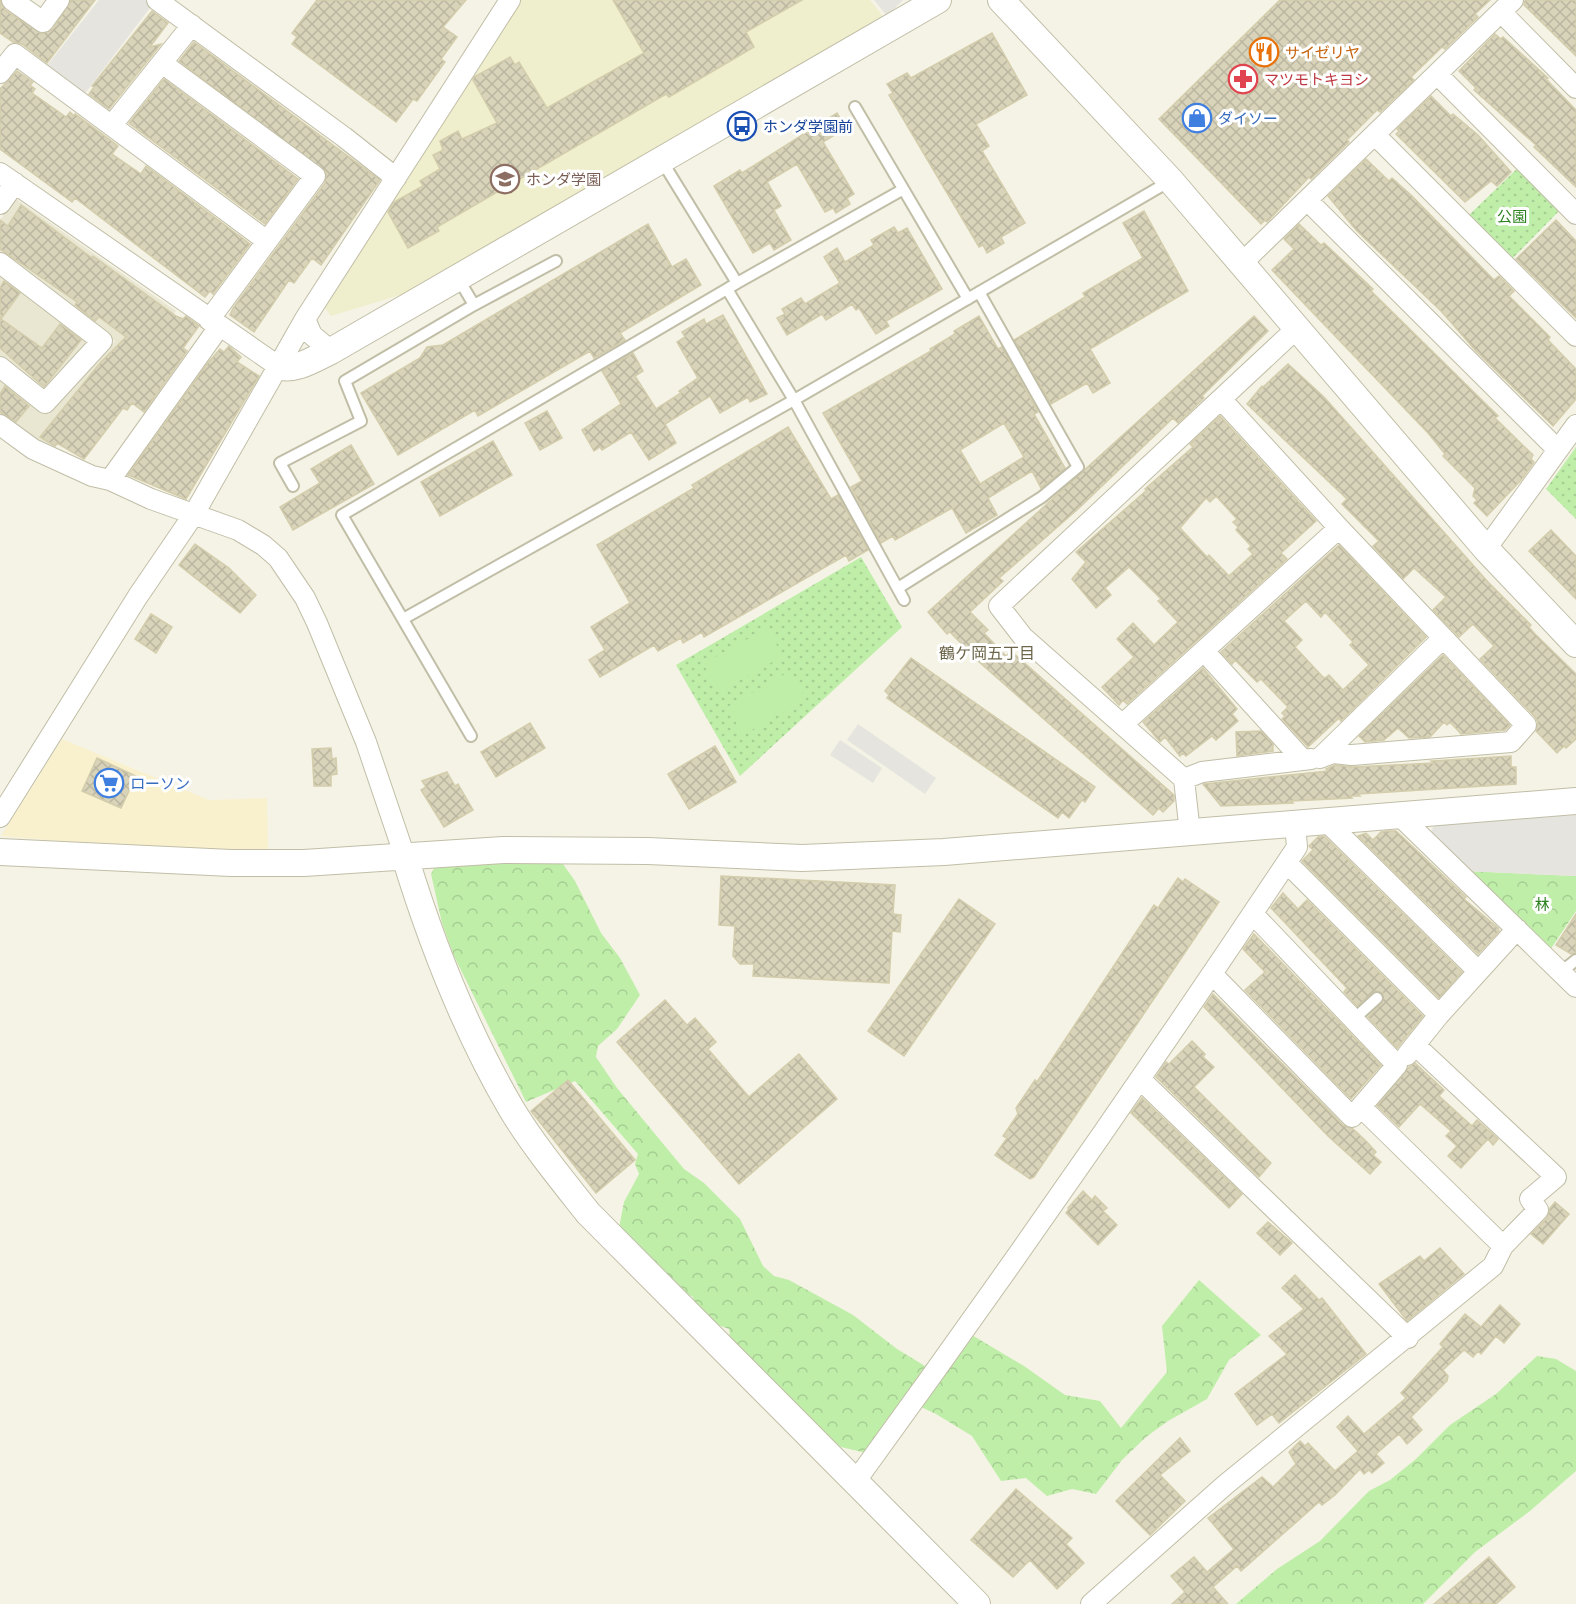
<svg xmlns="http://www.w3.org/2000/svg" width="1576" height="1604" viewBox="0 0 1576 1604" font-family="Arial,'Noto Sans JP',sans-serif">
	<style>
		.residential { fill: #e9e7d2 }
		.commercial { fill: #f9f1ce }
		.education { fill: #efeecd }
		.forest { fill: url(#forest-crowns) }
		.park { fill: url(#park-dots) }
		.pitch { fill: #bfeea9 }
		.parking { fill: #e5e4de }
		.building { fill: url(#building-cross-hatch); stroke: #d3cdac; stroke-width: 1.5; fill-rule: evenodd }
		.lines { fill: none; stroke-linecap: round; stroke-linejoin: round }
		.service-casing { stroke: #c1bea7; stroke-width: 14 }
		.minor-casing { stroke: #c1bea7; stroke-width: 22 }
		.tertiary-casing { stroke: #c1bea7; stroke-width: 28 }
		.service { stroke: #fff; stroke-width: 10 }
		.minor { stroke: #fff; stroke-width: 20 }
		.tertiary { stroke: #fff; stroke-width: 26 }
		.labels { text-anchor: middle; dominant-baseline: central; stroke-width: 6; stroke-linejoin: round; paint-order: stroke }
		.food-label { font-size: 15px; fill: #c56008; stroke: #fff; text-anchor: start }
		.health-label { font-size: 15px; fill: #be3a42; stroke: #fff; text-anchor: start }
		.shop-label { font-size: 15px; fill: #366cbe; stroke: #fff; text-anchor: start }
		.transit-label { font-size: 15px; fill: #164399; stroke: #fff; text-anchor: start }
		.education-label { font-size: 15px; fill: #785e54; stroke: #fff; text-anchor: start }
		.park-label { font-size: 15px; fill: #2e8120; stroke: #fff }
		.neighbourhood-label { font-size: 16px; fill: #6c664a; stroke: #fff }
	</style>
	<defs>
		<pattern id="forest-crowns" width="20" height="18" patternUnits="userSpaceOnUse" patternTransform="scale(1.5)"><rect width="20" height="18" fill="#bfeea9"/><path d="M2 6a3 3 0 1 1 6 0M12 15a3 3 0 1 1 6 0" fill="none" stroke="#a6cd92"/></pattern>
		<pattern id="park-dots" width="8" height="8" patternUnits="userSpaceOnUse" patternTransform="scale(1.5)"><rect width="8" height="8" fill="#bfeea9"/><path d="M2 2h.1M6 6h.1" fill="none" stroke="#a6cd92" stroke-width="1.8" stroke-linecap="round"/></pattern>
		<pattern id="building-cross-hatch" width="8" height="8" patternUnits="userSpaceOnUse" patternTransform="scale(1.5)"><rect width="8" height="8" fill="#d8d3b9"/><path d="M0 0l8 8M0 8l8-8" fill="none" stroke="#bbb6a0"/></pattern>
	</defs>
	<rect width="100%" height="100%" fill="#f5f3e5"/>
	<path class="residential" d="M16,199L176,311L50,453L0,421V378L42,411L49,414L115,341L0,254V220Z
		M0,274L88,342L52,383L36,386L0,359Z"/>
	<path class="commercial" d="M62,739L209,800L267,798L268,849L231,850L94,844L1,836Z"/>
	<path class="education" d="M518,0H870L885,19L809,65L403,294L331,316L324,307Z"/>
	<path class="forest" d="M539,861L563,864L575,881L601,933L620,958L640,995L617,1029L598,1046L596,1057L617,1088L684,1169L704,1183L740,1219L763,1266L774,1276L789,1280L853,1315L897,1349L925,1366L960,1328L1024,1366L1065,1395L1100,1401L1121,1428L1167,1372L1162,1326L1199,1280L1261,1335L1229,1360L1207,1399L1168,1421L1146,1437L1122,1460L1096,1494L1072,1489L1047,1496L1026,1478L1001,1481L972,1436L936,1414L906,1400L866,1453L841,1447L811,1424L730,1338L729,1329L715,1324L702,1314L692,1296L683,1294L619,1228L624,1202L639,1174L635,1164L638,1154L575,1081L526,1102L454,956L442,923L431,874L435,866Z
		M1466,871L1576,876V911L1548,953Z
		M1537,1356L1556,1359L1576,1371V1471L1530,1511L1475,1552L1423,1604H1236L1277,1569L1320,1541L1369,1491L1390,1480L1416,1459L1450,1425L1496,1394Z"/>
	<path class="park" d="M1521,165L1563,207L1512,259L1469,215Z
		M1576,447V519L1546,489Z
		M861,557L902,627L740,776L676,665Z"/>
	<path class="pitch" d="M767,628L783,656L719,692L703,664Z
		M790,671L806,699L743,735L727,707Z"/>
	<path class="parking" d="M99,0H147L153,4L83,96L45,68Z
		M874,0H903L887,16Z
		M858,724L936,778L925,794L847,740Z
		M840,740L882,768L873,783L830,755Z
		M1576,812V876L1466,871L1429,838L1435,822Z"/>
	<path class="building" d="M0,0L5,10L42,34L53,29L71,0H95L47,63L22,44L13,42L0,33Z
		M317,0H466L443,27L457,37L441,59L445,62L417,101L413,99L396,122L292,44L297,37L292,33Z
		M613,0H802L746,32L754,47L669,97L666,94L437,227L439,231L408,248L388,212L394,202L423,186L420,181L440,169L433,155L443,150L440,141L458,131L462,139L497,123L473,80L474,77L510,57L515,65L519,62L547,108L644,53Z
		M1280,0H1490L1475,14L1478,17L1445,49L1442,47L1411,77L1414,80L1380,112L1377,110L1347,140L1349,142L1311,179L1309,177L1267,222L1265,220L1261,224L1159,119Z
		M1525,0H1576V56L1524,5Z
		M152,11L168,23L150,47L161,44L109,109L89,94L94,87L92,86Z
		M992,33L1027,95L976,124L989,146L982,151L1025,223L1001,237L1004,243L987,253L983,245L979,247L889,95L893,93L887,84L907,73L911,78Z
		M1495,34L1501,39L1503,37L1548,78L1546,79L1576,110V187L1534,147L1536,145L1474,90L1476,88L1459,71Z
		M194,42L380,180L321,265L312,258L294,283L289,280L254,332L230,315L233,308L325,183L326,172L179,61Z
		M17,71L33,82L30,85L35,89L32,93L66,117L70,112L74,116L75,114L118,146L112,154L141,174L146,166L250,244L213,294L210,291L205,297L75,198L72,202L0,149V89Z
		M164,79L298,179L265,224L129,123Z
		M1431,96L1451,116L1453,114L1478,135L1511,172L1497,186L1491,181L1465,202L1396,134L1399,131L1397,129Z
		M837,113L846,128L823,142L854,194L847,198L850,204L836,213L833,208L825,212L797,164L767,182L781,206L774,210L791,240L774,250L770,243L753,253L714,186L740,170L742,173Z
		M1366,159L1389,181L1392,178L1412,196L1494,280L1499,276L1514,291L1509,296L1550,337L1548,340L1576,369V399L1553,426L1476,351L1441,311L1356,230L1328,196Z
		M21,205L92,258L93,256L176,316L183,319L186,316L199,326L183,348L187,351L144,412L132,403L127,410L123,408L84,459L57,443L55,446L40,437L101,362L126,337L99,317L95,321L75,305L77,302L0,249V220L8,226Z
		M1144,211L1188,291L1090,349L1110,383L1093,393L1087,383L1051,404L1014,340L1085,297L1083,293L1143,258L1123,223Z
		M1556,220L1576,241V318L1516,259Z
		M648,224L672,267L686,259L701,285L620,333L625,340L594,358L590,351L478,416L475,410L398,455L361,393L420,358L427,347L443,345Z
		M1299,224L1321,245L1324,243L1373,289L1371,291L1498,416L1495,418L1533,455L1531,459L1534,462L1522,479L1487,516L1474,503L1477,500L1473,496L1475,488L1443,456L1445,454L1428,433L1272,270L1294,249L1284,239Z
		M894,227L898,233L907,228L942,289L886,321L889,326L876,334L859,308L856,310L852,304L826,320L822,314L787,335L777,318L785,314L782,309L801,298L805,304L840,283L824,257L837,248L845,262L874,245L871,240Z
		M4,281L20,293L1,319L42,348L60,324L81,340L44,387L0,348V288Z
		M723,315L767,394L750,402L748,397L720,413L710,396L665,424L676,443L649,460L631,432L602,450L600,447L594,451L582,430L621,404L602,371L633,353L643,371L635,376L656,409L681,393L679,391L698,378L677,342L685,337L682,332L704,319L706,324Z
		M979,316L998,349L1002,347L1038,412L1034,414L1065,468L1041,488L1032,471L988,498L997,515L966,533L952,508L895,540L893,536L881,543L851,487L862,481L823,413L931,351L930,349L955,334L954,331ZM1004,423L1024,457L980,484L960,450Z
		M1254,316L1268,331L1202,396L1204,398L1178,423L1173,418L1078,509L999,578L1003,581L970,612L988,630L984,633L1006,656L1011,651L1174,795V801L1163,812L1159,808L1153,815L978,661L950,632L947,634L928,612Z
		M229,346L241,357L237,362L259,376L186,499L128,475L207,364L220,349L224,352Z
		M1288,364L1324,397L1488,582L1531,625L1529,627L1534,633L1576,674V739L1566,748L1564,746L1557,753L1536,731L1538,722L1535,717L1480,659L1494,646L1473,624L1459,637L1433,610L1446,597L1414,568L1403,579L1373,546L1379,541L1342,504L1347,499L1247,404L1262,386L1263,387Z
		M5,386L29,406L16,422L0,412V394Z
		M547,411L562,438L540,450L525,423Z
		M1220,416L1316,521L1281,553L1287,559L1127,704L1123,700L1119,705L1102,687L1134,657L1117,639L1133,623L1154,645L1178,622L1158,601L1161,599L1129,567L1105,588L1111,595L1096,608L1072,579L1086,562L1076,552L1147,490L1145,489L1193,447L1190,444ZM1216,496L1237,519L1233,522L1238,527L1236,530L1251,546L1248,549L1253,554L1229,576L1209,555L1207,557L1180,528L1206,498L1210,502Z
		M788,427L831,499L838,495L868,550L849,561L846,555L704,637L702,632L683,643L681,638L658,651L654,645L600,677L589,660L605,650L591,627L630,603L597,545L694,488L692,485Z
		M493,441L512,475L440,516L421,482Z
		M351,445L374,484L293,530L280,507L320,483L311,469Z
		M1551,530L1576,556V599L1529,551Z
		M195,544L229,568L256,595L240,613L179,565Z
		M1339,545L1426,637L1341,721L1339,718L1308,747L1282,719L1285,716L1282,713L1288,707L1261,679L1257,682L1235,660L1232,664L1221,652ZM1306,601L1321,617L1325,612L1353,642L1350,645L1369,665L1343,690L1329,675L1325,678L1322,676L1295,647L1302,640L1284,621Z
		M151,614L172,627L156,653L135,639Z
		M1443,655L1510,725L1505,730L1461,734L1450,722L1447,725L1444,722L1430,737L1409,738L1398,728L1384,740L1365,742L1359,736Z
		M911,658L1095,787L1085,802L1082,800L1069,818L1062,812L1058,818L887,698L889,695L885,691Z
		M1203,668L1237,709L1232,714L1238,721L1216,740L1212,736L1186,756L1183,753L1180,756L1165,737L1160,742L1143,722Z
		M530,723L545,748L496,777L481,752Z
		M1261,731L1273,744V751L1237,756L1236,732Z
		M715,746L736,782L689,809L668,774Z
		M331,748L332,759L336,758L337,774L331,775V786H314L312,749Z
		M1511,756V767H1516V784L1358,794L1360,796H1350L1352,798L1291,801L1293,803L1221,806L1203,784L1328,771L1326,769L1335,765L1353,767L1434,763L1431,761Z
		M97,758L136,776L121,808L82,791Z
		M447,772L455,786L458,784L473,810L444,827L421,790L426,787L422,781Z
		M1388,831H1396L1466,897L1464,899L1498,928L1499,931L1478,954L1358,836L1366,833L1373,840L1381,832Z
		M1324,836L1462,972L1439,998L1302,861L1313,850L1309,846L1318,837Z
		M721,876L895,885L893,914L901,915L900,932L892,931L889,983L753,976L754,964H740L733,956L735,926L719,925Z
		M1178,878L1183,882L1185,879L1219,902L1034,1177L1030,1179L995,1155L1007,1138L1003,1136L1018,1114L1016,1108L1035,1080L1037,1082L1154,905L1158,908Z
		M1283,893L1298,909L1307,900L1423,1016L1397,1048L1368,1017L1382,1003L1383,993L1375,991L1357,1006L1344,992L1347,988L1271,908Z
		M959,899L995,924L904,1056L868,1031Z
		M1576,914V953L1571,954L1556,945Z
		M1254,934L1381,1065L1351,1099L1245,990L1265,972L1243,949Z
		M1213,994L1343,1125L1353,1129L1367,1142L1376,1152L1373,1155L1381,1162L1370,1174L1328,1136L1204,1007Z
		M665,1000L687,1025L695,1018L716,1042L708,1049L749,1097L799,1054L837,1099L739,1184L617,1042Z
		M1192,1041L1205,1054L1203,1057L1214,1067L1194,1087L1271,1163L1259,1177L1156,1077L1166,1062L1169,1064Z
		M1415,1063L1444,1090L1439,1096L1472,1126L1477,1120L1498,1139L1493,1145L1488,1139L1461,1168L1448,1156L1457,1146L1446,1136L1451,1131L1420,1104L1399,1127L1377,1106L1409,1067Z
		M568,1080L635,1160L596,1193L531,1111Z
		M1142,1098L1242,1194L1229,1208L1131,1113Z
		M1083,1191L1092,1200L1095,1196L1107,1208L1103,1211L1117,1225L1098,1245L1066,1213L1069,1209L1068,1208Z
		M1555,1202L1569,1214L1543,1244L1531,1234L1547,1218L1550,1208Z
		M1268,1222L1292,1243L1280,1255L1257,1233Z
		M1440,1248L1464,1274L1407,1321L1379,1284L1420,1256L1424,1261Z
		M1295,1275L1319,1300L1322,1298L1366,1354L1279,1423L1272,1414L1257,1425L1235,1394L1287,1354L1269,1336L1304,1309L1282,1288Z
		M1500,1305L1520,1324L1504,1343L1496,1336L1481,1354L1478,1351L1473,1357L1464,1350L1443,1370L1448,1376L1447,1381L1411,1417L1422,1430L1407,1444L1399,1434L1376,1454L1384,1463L1372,1473L1369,1470L1364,1474L1360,1469L1335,1495L1322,1505L1319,1502L1241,1571L1237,1566L1213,1587L1228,1604H1172L1185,1592L1171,1576L1194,1557L1207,1572L1234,1549L1208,1518L1262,1477L1273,1487L1296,1464L1289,1452L1300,1441L1305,1446L1308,1443L1335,1471L1358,1451L1337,1427L1348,1416L1364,1434L1406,1398L1401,1393L1443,1347L1440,1344L1465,1314L1481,1327Z
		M1180,1438L1190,1451L1160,1475L1185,1501L1150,1535L1116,1501Z
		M1016,1489L1072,1538L1066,1544L1084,1563L1057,1589L1030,1560L1013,1577L971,1540Z
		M1489,1557L1515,1587L1496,1604H1434Z"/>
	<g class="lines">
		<g class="service-casing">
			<path id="service" d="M855,107L968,299
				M662,161L737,283L727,289L794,400L904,600
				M458,278L474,305L556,261
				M737,283L902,190
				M293,486L280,463L361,421L345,381L474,305
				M898,588L1042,497L1078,467L979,292
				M403,619L794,400L1170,181
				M471,736L342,515L727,289
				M1561,972L1576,960
				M1354,1019L1377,998"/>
		</g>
		<g class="minor-casing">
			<path id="minor" d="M12,0L43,22L59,0
				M157,0L344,137L396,178
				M1501,12L1576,88
				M162,63L315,176L209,320
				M0,73L15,54L267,241
				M1437,74L1576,214
				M112,125L192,25
				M1375,135L1576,336
				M0,173L278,366
				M1308,201L1558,450
				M0,204L15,183
				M0,263L102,341L45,403L0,367
				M1242,263L1513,0
				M305,319L312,335L331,351
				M1221,399L1339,528L1526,725L1511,742L1352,755L1333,753L1320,758L1443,638
				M0,425L33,449L92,476L110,480L151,499L238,530L263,545L278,558L305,598L317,623L366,742L405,857
				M110,480L219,327
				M1486,549L1576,425
				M1204,651L1303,760
				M1123,724L1339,528
				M1184,779L1202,772L1311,759
				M1400,816L1576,987
				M0,817L138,596L194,514L305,319L510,0
				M1326,821L1478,971
				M1190,833L1184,779L1023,637L999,606L1296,329
				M1287,863L1439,1015
				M1213,975L1352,1117L1397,1065L1253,914
				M1407,1055L1439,1015L1517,929
				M1141,1080L1408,1338
				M1361,1107L1503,1246
				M855,1482C1007,1273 1154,1062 1297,847L1295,824
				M1091,1604L1225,1485L1493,1266L1503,1246L1538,1210L1530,1199L1556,1177L1416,1046"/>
		</g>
		<g class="tertiary-casing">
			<path id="tertiary" d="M1001,0L1171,181L1486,549L1576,644
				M278,366C295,372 316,358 331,351L938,0
				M0,852L231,863H304L503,850L648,851L802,858L944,852L1576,801
				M405,857C432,945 465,1030 512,1110C534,1146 562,1180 588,1213L977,1604"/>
		</g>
		<use href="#service" class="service"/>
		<use href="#minor" class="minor"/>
		<use href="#tertiary" class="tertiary"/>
	</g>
	<defs>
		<g id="restaurant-ring" transform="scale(1.5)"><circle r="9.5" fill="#fff" stroke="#e8710a" stroke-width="1.5"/><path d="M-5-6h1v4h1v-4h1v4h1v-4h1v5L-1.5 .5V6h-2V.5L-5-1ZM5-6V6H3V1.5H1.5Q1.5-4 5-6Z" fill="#e8710a"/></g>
		<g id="pharmacy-ring" transform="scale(1.5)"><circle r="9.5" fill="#fff" stroke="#e0444e" stroke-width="1.5"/><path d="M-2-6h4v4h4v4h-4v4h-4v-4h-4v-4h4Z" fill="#e0444e"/></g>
		<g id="shop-ring" transform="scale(1.5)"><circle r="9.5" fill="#fff" stroke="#3f7fe0" stroke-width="1.5"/><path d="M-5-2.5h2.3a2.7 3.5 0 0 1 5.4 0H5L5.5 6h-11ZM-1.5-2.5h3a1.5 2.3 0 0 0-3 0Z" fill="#3f7fe0"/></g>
		<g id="bus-ring" transform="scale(1.5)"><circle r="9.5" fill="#fff" stroke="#1a4fb4" stroke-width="1.5"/><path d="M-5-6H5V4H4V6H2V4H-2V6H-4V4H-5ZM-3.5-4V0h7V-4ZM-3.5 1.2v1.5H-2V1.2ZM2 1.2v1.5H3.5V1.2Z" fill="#1a4fb4"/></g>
		<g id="school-ring" transform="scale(1.5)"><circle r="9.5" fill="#fff" stroke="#8d6e63" stroke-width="1.5"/><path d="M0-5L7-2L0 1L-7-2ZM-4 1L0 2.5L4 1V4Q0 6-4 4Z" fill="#8d6e63"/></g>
		<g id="supermarket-ring" transform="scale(1.5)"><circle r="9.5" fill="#fff" stroke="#3f7fe0" stroke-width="1.5"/><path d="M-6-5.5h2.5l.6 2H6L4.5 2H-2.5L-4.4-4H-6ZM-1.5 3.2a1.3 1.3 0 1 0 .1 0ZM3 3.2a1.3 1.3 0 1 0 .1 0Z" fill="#3f7fe0"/></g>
	</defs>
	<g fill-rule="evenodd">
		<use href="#restaurant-ring" x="1264" y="52"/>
		<use href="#pharmacy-ring" x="1243" y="79"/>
		<use href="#shop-ring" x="1197" y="118"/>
		<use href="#bus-ring" x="742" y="126"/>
		<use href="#school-ring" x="505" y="179"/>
		<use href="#supermarket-ring" x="109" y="783"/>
	</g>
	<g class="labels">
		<g class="food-label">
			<text x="1285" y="52">サイゼリヤ</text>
		</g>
		<g class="health-label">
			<text x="1264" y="79">マツモトキヨシ</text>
		</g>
		<g class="shop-label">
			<text x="1218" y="118">ダイソー</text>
			<text x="130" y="783">ローソン</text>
		</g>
		<g class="transit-label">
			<text x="763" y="126">ホンダ学園前</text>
		</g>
		<g class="education-label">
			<text x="526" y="179">ホンダ学園</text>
		</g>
		<g class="park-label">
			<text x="1512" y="216">公園</text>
			<text x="1542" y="904">林</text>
		</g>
		<g class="neighbourhood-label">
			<text x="987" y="653">鶴ケ岡五丁目</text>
		</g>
	</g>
</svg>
